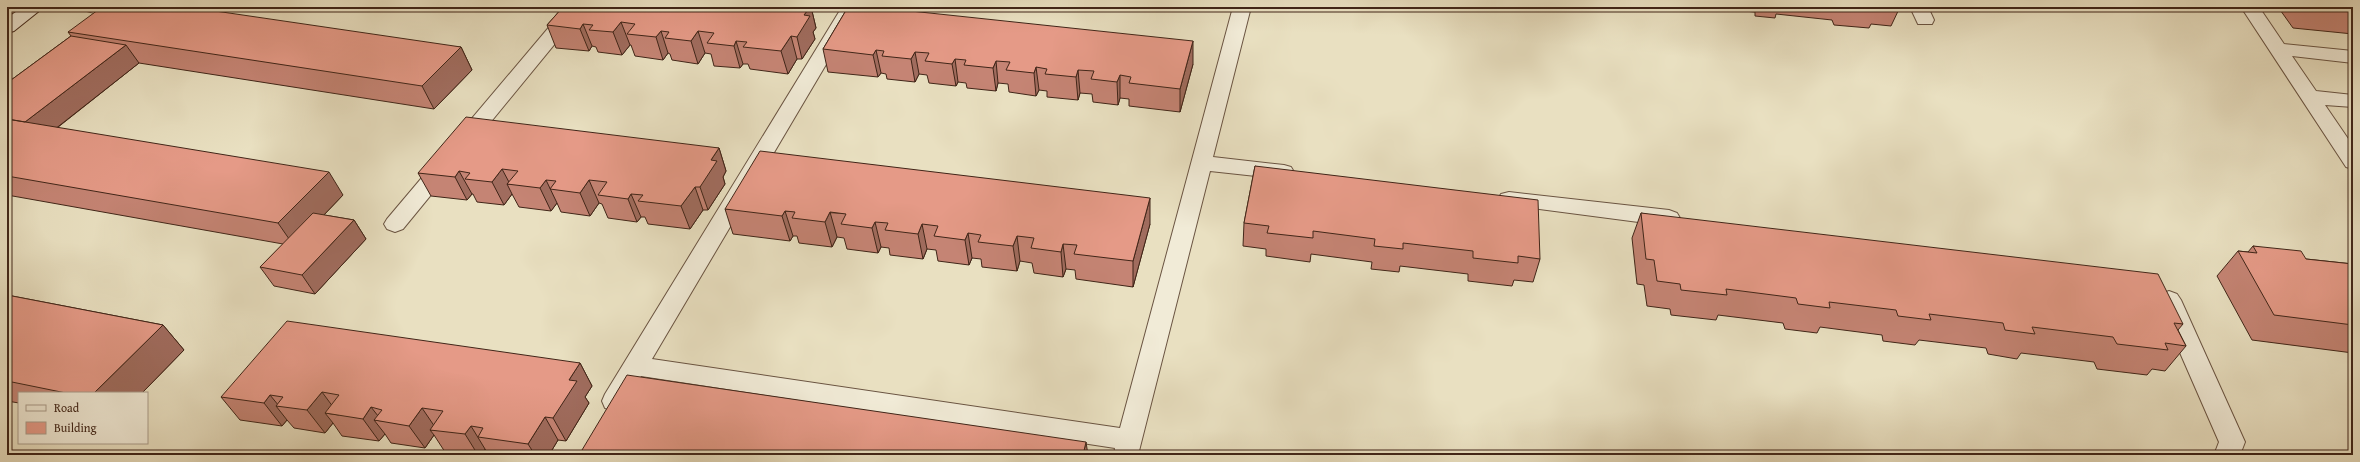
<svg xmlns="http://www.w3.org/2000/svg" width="2360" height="462" viewBox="0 0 2360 462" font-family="'Gentium Book Plus',serif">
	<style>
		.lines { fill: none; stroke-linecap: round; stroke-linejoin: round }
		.lane-casing { stroke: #6a5442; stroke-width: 2 }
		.secondary-casing { stroke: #402518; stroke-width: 2 }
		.lane { fill: #f1ebd7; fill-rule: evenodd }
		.secondary { fill: #f1ebd7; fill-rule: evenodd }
		.wall { fill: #c58474; stroke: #402518 }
		.shaded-wall { fill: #a06c5e; stroke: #402518 }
		.building { fill: #e59a87; stroke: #402518 }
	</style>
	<rect width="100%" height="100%" fill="#e9e0c1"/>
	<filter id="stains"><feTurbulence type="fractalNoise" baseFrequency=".005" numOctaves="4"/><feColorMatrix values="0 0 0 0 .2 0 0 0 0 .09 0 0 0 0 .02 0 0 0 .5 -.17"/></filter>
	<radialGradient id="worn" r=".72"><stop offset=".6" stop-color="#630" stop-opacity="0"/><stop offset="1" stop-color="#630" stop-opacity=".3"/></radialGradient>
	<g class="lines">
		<g class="lane-casing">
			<path id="lane" d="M84,7H133L137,8L140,12L137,16C123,20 101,15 87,11Z
				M566,7H585L403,229L395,232L387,229L384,224L387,219Z
				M842,7H860L652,359L1120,428L1233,7H1251L1213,157L1284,165L1291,167L1294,172L1291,177L1284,179L1210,171L1138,455H1114L1115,448L641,376L623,408L614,411L605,408L602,401L605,394Z
				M1910,7H1928L1934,20L1932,24H1918Z
				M2241,7H2259L2284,44L2353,51V63L2292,56L2316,91L2353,95V107L2325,105L2353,146V169L2346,167Z
				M1509,192L1669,210L1677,213L1680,218L1677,223L1669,226L1501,204L1498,199L1501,194Z
				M2169,291L2177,294L2181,300L2245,442L2240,455H2214L2219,442L2157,300L2161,294Z"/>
		</g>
		<g class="secondary-casing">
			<path id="secondary" d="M23,7H44L14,31L7,33V18Z"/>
		</g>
		<use href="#lane" class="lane"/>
		<use href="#secondary" class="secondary"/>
	</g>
	<path class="wall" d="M563,7H811L816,28L813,32L815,39L802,59H797L788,74L750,69L748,64H743L740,68L714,66L711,54L705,53L698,64L672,60L670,54L668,53L663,60L635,56L631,45H630L622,55L598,52L596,47L592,46L589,51L556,48L547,25Z
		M848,7L1193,64L1180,112L1129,106V99L1120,98L1118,105L1093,102L1092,94L1080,93L1078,100L1047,97V91L1039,90L1036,96L1009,92L1008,84L998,83L996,91L967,88L966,83L958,82L956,86L929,83L927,75L919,74L915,82L887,79L886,74L881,73L878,77L828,72L823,49Z
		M1678,7H1697L1696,10L1678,8Z
		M1698,7H1900L1891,26L1871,24L1869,28L1834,25L1832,20L1776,14L1775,18L1755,16V12Z
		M2278,7H2353V34L2293,28Z
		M68,32L461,47L472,70L434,109L139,63L57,128L343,195L324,215L354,220L366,239L315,294L274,286L260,267L283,244L7,195V83L71,36Z
		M719,148L726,171L723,177L725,184L708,210H703L690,229L648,224L645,217H641L637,222L608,218L602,204L599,203L590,216L561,212L557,203L551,211L519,207L512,194L504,205L477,202L473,194H472L467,200L431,196L418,173Z
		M1255,166L1540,259L1533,282L1514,280L1512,286L1468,281V274L1400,266L1399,272L1371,269L1372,262L1311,254L1310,262L1266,256V249L1243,246L1244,223Z
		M725,209L1150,224L1133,287L1076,279L1075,270L1066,269L1063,277L1034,273L1032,263L1020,261L1017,271L982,267L981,259L972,258L969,265L938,261L936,250L927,249L923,259L890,255L889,248L881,247L878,253L847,249L844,238L837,237L832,247L799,243L797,236H793L790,241L733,234Z
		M1641,213L2183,324L2178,330L2186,346L2165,371L2152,369L2147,375L2097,369L2094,362L2021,353L2017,359L1988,354L1986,348L1919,340L1915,345L1883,341L1882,335L1820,327L1817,333L1785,329L1783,323L1718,315L1716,320L1671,315L1670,309L1647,306L1644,285L1637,284L1632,238Z
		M2253,246L2306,259L2353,264V353L2252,340L2217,276L2238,251L2248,252Z
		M7,295L163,325L184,350L142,393H19V403L7,401Z
		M580,363L592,386L585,397L589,403L566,441L558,440L549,455H490L485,449L481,455H467L445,452L434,435L425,448L391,443L385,434L379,441L342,436L333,423L325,433L294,428L287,420L282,426L240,420L221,397Z"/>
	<path class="shaded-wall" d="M810,7H811L816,28L813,32L815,39L802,59L797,37L804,15Z
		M621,22L630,45L622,55L613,32Z
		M583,24L592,46L589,51L580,29Z
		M661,31L668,53L663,60L656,37Z
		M698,31L705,53L698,64L691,41Z
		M791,36L797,59L788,74L781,51Z
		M736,41L743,64L740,68L734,46Z
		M1193,41V64L1180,112V89Z
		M126,45L139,63L36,144L21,125Z
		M461,47L472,70L434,109L422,86Z
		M876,50L881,73L878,77L873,55Z
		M915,52L919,74L915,82L911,59Z
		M955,59L958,82L956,86L952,64Z
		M996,61L998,83L996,91L993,68Z
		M1036,67L1039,90L1036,96L1034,73Z
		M1078,70L1080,93L1078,100L1076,77Z
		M1120,75V98L1118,105L1117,82Z
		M719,148L726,171L723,177L725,184L708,210L700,187L711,160Z
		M502,169L510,184H507L512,194L504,205L492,182Z
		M459,171L472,194L467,200L455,177Z
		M329,172L343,195L294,246L278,223Z
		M546,180L557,203L551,211L540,188Z
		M589,180L599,203L590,216L580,193Z
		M695,187L703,210L690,229L681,206Z
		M631,194L641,217L637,222L628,199Z
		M1150,198V224L1133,287V261Z
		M785,211L793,236L790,241L782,216Z
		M830,212L837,237L832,247L825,222Z
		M354,220L366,239L315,294L302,275Z
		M875,222L881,247L878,253L872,228Z
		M922,224L927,249L923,259L918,234Z
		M968,233L972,258L969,265L965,240Z
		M1017,236L1020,261L1017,271L1013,246Z
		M1063,244L1066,269L1063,277L1061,252Z
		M163,325L184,350L142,393H94Z
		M580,363L592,386L585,397L589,403L566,441L553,418L569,380Z
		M322,392L339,415L325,413L333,423L325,433L307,410Z
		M270,395L279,406H276L287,420L282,426L264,403Z
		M371,407L382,421L374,420L385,434L379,441L363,419Z
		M422,408L437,430H430L434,435L425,448L409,426Z
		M545,417L558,440L549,455H535L528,444Z
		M471,426L485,449L481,455H478L465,434Z
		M1086,442L1088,455H1083Z"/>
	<path class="building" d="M102,7H188L461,47L422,86L68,32Z
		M563,7H810L804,15L810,16L797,37L791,36L781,51L743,47L747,42L736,41L734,46L707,43L714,33L698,31L691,41L665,38L669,32L661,31L656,37L627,34L635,24L621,22L613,32L589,30L593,25L583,24L580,29L547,25Z
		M848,7H873L1193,41L1180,89L1129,83L1131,77L1120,75L1117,82L1091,79L1094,71L1078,70L1076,77L1045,74L1047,69L1036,67L1034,73L1006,70L1010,62L996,61L993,68L964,65L966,60L955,59L952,64L925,61L929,53L915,52L911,59L882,56L884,51L876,50L873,55L823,49Z
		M71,36L126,45L25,122L7,119V83Z
		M466,117L719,148L711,160L717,161L700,187H695L681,206L638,201L643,195L631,194L628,199L598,195L607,182L589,180L580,193L550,189L556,181L546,180L540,188L507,184L518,171L502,169L492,182L465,179L470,173L459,171L455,177L418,173Z
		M7,119L329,172L278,223L7,176Z
		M760,151L1150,198L1133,261L1074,254L1077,245L1063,244L1061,252L1031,248L1034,238L1017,236L1013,246L978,242L981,235L968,233L965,240L934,236L938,226L922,224L918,234L885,230L888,223L875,222L872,228L841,224L846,214L830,212L825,222L792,218L795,212L785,211L782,216L725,209Z
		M1255,166L1538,200L1540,259L1518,256V263L1473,258V251L1403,243V249L1374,246L1375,239L1313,231V238L1267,233L1269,226L1244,223Z
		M313,213L354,220L302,275L260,267Z
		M1641,213L2158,274L2183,324L2174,323L2186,346L2165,343L2168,350L2117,344L2113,337L2032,327L2035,334L2005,330L2003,323L1929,314L1931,320L1898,316L1896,310L1829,302L1830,308L1798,304L1796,298L1726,289L1727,295L1681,290L1680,284L1657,281L1654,260L1646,259Z
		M2253,246L2301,251L2306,259L2353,264V325L2274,315L2238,251L2257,253Z
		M7,295L163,325L94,393H66L7,381Z
		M287,321L580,363L569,380L577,381L553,418L545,417L528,444L478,437L483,428L471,426L465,434L430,430L443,411L422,408L409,426L374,420L382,410L371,407L363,419L325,413L339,395L322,392L307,410L276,406L283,397L270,395L264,403L221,397Z
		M627,375L1086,442L1083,455H579Z"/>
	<rect width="2360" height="462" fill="none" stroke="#e9e0c1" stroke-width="24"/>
	<rect x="8" y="8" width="2344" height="446" fill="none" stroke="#402518" stroke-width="2"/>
	<rect x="12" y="12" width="2336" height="438" fill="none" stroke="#402518"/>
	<rect x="18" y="392" width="130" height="52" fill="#f1ebd7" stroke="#aa9c8b"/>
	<rect x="26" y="405" width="20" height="6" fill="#f1ebd7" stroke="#aa9c8b"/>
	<text x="54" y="412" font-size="12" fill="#402518">Road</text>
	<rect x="26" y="422" width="20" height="12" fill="#e59a87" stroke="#aa9c8b"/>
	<text x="54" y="432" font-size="12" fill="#402518">Building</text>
	<rect width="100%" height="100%" filter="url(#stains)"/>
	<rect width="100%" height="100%" fill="url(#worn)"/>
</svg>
